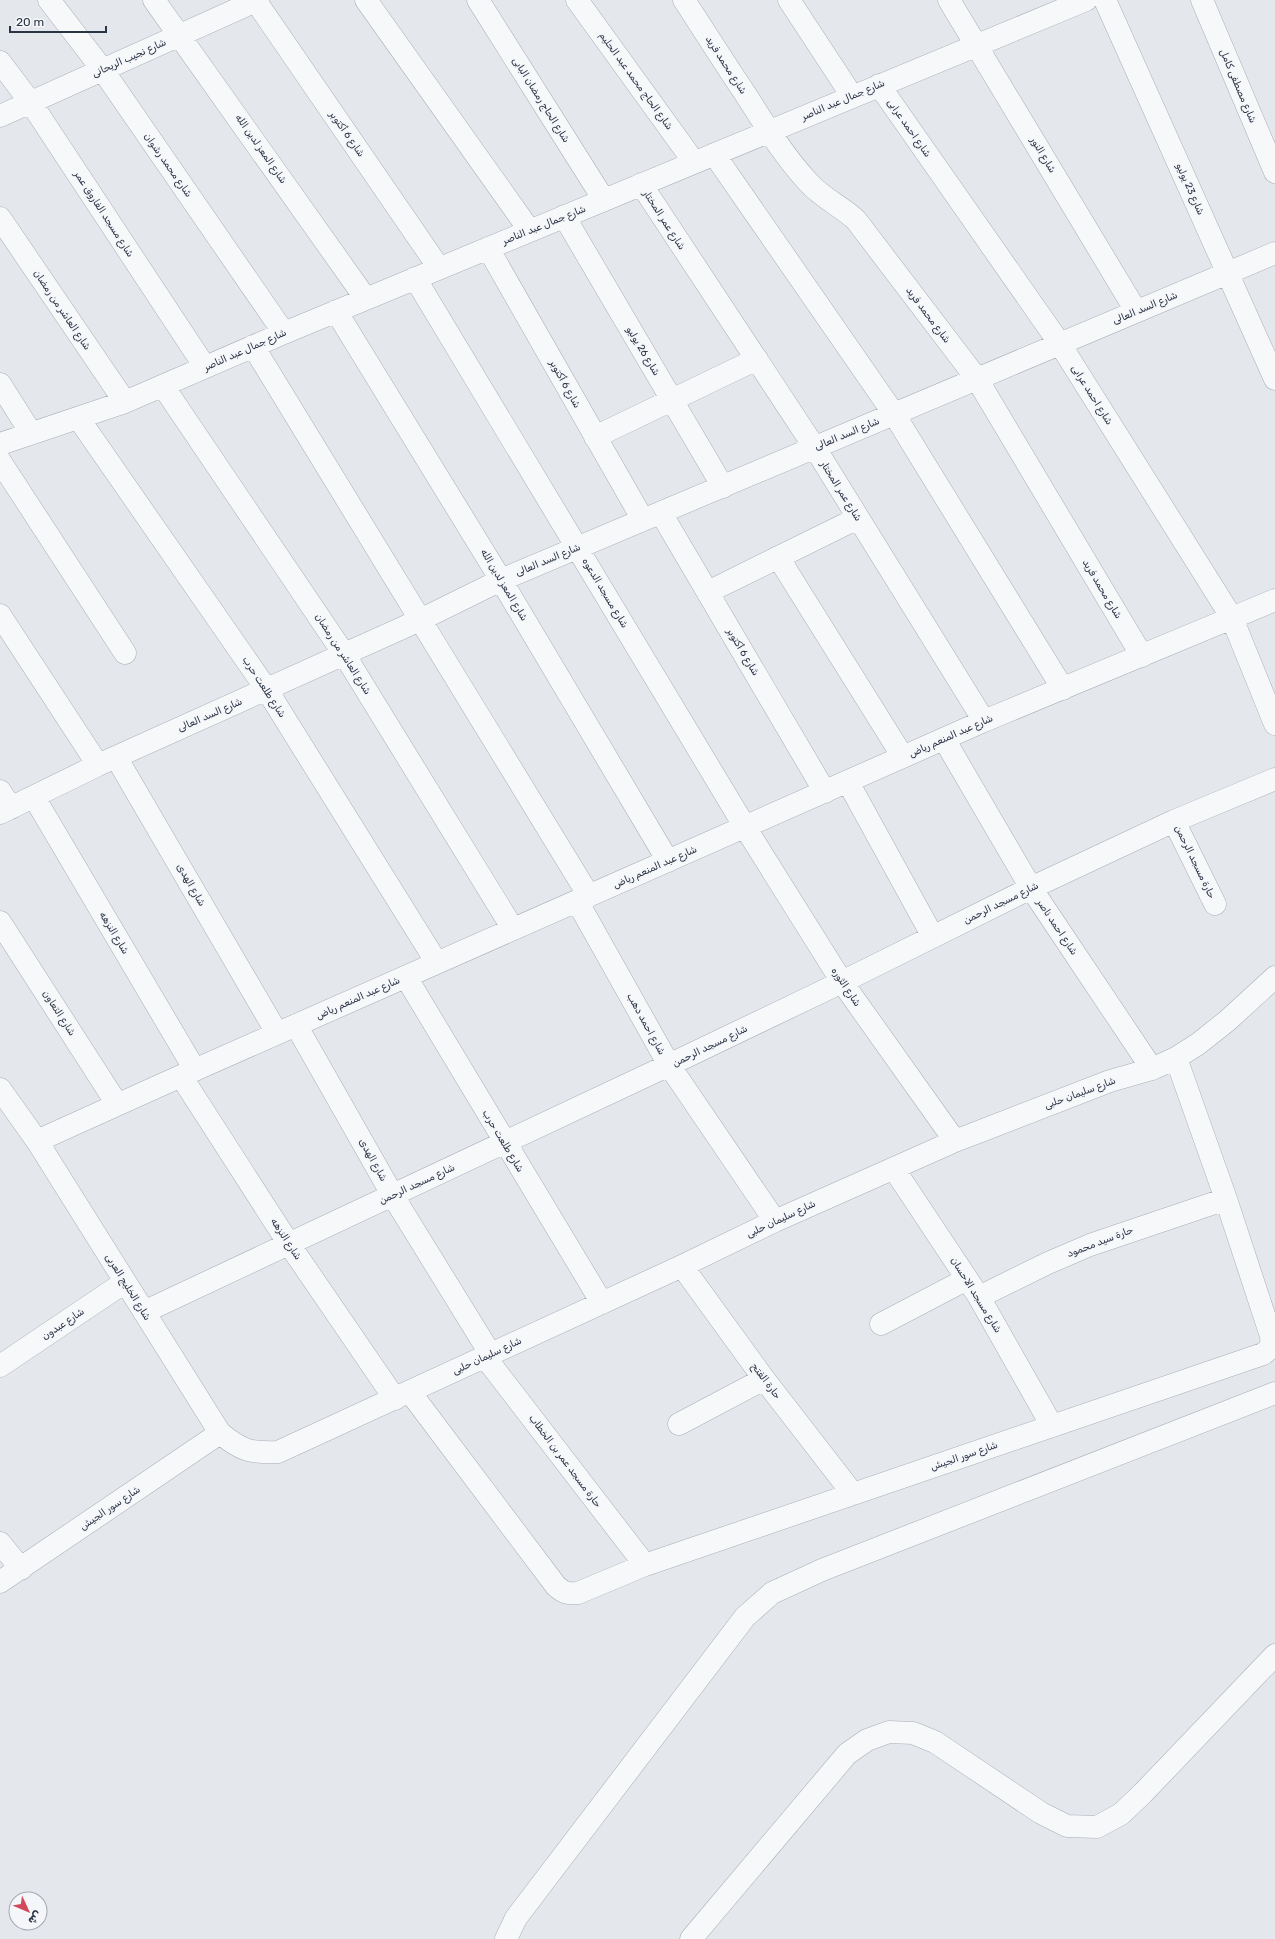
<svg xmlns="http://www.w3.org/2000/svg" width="1275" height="1939" viewBox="0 0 1275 1939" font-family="Rubik,'Noto Naskh Arabic',sans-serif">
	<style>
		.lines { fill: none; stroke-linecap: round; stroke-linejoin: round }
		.minor-casing { stroke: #a9aeb7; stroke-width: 23 }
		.minor { stroke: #f7f8fa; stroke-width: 22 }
		.labels { text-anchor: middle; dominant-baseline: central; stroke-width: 3; stroke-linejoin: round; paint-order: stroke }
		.street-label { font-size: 10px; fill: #2b3445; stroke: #f4f6f9 }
	</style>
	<rect width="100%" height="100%" fill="#e4e7ec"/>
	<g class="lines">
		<g class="minor-casing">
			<path id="minor" d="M49,0L102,69L284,333
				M154,0L366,299
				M255,0L439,268
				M366,0L530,231
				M478,0L604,200
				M577,0L694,162
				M684,0C705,32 725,64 746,95C765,125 784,156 808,182C822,198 841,206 856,220L977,379L1142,656
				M789,0L852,96
				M949,0L1136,311
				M1105,0L1275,379
				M1202,0L1275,172
				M0,62L31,103L205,367
				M879,85L1060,344L1232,618L1275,724
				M0,116L258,0
				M714,154L894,414L1063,689
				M641,184L815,448L984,721
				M564,216L723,487
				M0,218L125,402
				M488,248L643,520
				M415,278L745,827L842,982L955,1141
				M336,311L501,580L668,861
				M253,346L589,896
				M0,384L31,433
				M163,386L344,654L513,929
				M79,419L267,690L437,963
				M595,437L757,359
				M0,444L125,402L284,333L1086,0
				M0,461L125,653
				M661,513L825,792
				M778,557L903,757
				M708,592L858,518
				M0,615L98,765
				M944,739L1031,888L1152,1069
				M116,757L277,1033
				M848,782L933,937
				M0,791L11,808
				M34,797L195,1070
				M0,813L98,765L420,620L501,580L1275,253
				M1174,821L1215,904
				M577,901L669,1065L775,1221
				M0,922L117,1104
				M406,977L602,1303
				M296,1025L393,1196L491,1355
				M181,1076L289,1244L395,1399
				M0,1089L37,1141L220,1433C242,1451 250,1453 278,1452L682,1266L775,1221L955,1141L1110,1081L1152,1069L1176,1058L1198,1044L1227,1021L1275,977
				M37,1141L181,1076L984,721L1275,600
				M894,1169L979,1297L1052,1426
				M682,1266L764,1379L853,1494
				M979,1297L1048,1263L1090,1245L1226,1199
				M144,1312L669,1065L842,982L1031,888L1174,821L1275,779
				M881,1324L967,1279
				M485,1357L645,1565
				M0,1366L125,1282
				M410,1392L556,1586C564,1593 568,1594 578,1593L645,1565L1263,1354C1270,1349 1272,1345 1271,1336L1226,1199L1176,1058
				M679,1424L764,1379
				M0,1543L21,1569
				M0,1582L220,1433
				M506,1939L516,1918L745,1617L772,1593L822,1570L1275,1393
				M691,1939L847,1754L867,1740L889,1732L913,1733L935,1742L1041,1813L1067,1826L1097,1827L1121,1814L1143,1793L1275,1655"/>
		</g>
		<use href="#minor" class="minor"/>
	</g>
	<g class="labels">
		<g class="street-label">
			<text transform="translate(129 58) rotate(-24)">شارع نجيب الريحانى</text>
			<text transform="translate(726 65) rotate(57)">شارع محمد فريد</text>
			<text transform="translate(636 81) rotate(54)">شارع الحاج محمد عبد الحليم</text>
			<text transform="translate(1238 86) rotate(67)">شارع مصطفى كامل</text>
			<text transform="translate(541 100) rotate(58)">شارع الحاج رمضان البابى</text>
			<text transform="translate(843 100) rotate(-23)">شارع جمال عبد الناصر</text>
			<text transform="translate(909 128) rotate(55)">شارع احمد عرابى</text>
			<text transform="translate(347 134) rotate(55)">شارع 6 أكتوبر</text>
			<text transform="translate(261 149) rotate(55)">شارع المعز لدين الله</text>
			<text transform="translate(1043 155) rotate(59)">شارع النور</text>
			<text transform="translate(168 165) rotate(55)">شارع محمد رشوان</text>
			<text transform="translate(1190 189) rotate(66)">شارع 23 يوليو</text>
			<text transform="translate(104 214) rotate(57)">شارع مسجد الفاروق عمر</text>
			<text transform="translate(664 220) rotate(57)">شارع عمر المختار</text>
			<text transform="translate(544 225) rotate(-22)">شارع جمال عبد الناصر</text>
			<text transform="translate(1145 308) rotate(-23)">شارع السد العالى</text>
			<text transform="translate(62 310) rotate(56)">شارع العاشر من رمضان</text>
			<text transform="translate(928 315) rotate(53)">شارع محمد فريد</text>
			<text transform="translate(245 350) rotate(-24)">شارع جمال عبد الناصر</text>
			<text transform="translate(643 351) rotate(59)">شارع 26 يوليو</text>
			<text transform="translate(565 384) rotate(61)">شارع 6 أكتوبر</text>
			<text transform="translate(1092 395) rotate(58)">شارع احمد عرابى</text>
			<text transform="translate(847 434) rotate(-23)">شارع السد العالى</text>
			<text transform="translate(841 491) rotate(58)">شارع عمر المختار</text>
			<text transform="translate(548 560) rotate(-23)">شارع السد العالى</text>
			<text transform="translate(504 585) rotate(59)">شارع المعز لدين الله</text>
			<text transform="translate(1102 589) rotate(59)">شارع محمد فريد</text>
			<text transform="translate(605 593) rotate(59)">شارع مسجد الدعوه</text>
			<text transform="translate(743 652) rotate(59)">شارع 6 أكتوبر</text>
			<text transform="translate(343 654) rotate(57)">شارع العاشر من رمضان</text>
			<text transform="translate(264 687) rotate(57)">شارع طلعت حرب</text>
			<text transform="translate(210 715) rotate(-24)">شارع السد العالى</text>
			<text transform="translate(951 736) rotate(-24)">شارع عبد المنعم رياض</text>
			<text transform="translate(1195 862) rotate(64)">حارة مسجد الرحمن</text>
			<text transform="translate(655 867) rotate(-24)">شارع عبد المنعم رياض</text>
			<text transform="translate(191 885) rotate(60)">شارع الهدى</text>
			<text transform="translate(1001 903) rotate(-26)">شارع مسجد الرحمن</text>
			<text transform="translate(1057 927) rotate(56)">شارع احمد ناصر</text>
			<text transform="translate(114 933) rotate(59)">شارع النزهه</text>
			<text transform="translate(846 987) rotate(56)">شارع الثوره</text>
			<text transform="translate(358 998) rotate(-24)">شارع عبد المنعم رياض</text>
			<text transform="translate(59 1013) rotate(57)">شارع التعاون</text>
			<text transform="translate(646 1024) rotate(61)">شارع احمد دهب</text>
			<text transform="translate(710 1046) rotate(-26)">شارع مسجد الرحمن</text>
			<text transform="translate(1080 1093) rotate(-20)">شارع سليمان حلبى</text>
			<text transform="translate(503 1141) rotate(59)">شارع طلعت حرب</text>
			<text transform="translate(373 1160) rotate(61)">شارع الهدى</text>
			<text transform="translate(417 1184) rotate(-25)">شارع مسجد الرحمن</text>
			<text transform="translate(781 1219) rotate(-25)">شارع سليمان حلبى</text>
			<text transform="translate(286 1239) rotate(57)">شارع النزهه</text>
			<text transform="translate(1100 1242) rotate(-21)">حارة سيد محمود</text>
			<text transform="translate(128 1287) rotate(58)">شارع الخليج العربى</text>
			<text transform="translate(976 1295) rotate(58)">شارع مسجد الاحسان</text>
			<text transform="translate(63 1324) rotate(-34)">شارع عبدون</text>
			<text transform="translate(487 1356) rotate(-25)">شارع سليمان حلبى</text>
			<text transform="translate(766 1381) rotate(53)">حارة الفتح</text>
			<text transform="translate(964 1456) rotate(-19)">شارع سور الجيش</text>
			<text transform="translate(565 1461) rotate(53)">حارة مسجد عمر بن الخطاب</text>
			<text transform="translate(110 1508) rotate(-34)">شارع سور الجيش</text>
		</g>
	</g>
	<g transform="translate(28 1911) rotate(134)"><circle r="19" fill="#f4f6f9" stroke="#a4a8b1"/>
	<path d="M0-3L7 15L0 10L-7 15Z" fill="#d1495b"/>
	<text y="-6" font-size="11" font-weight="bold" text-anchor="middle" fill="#2b3445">ش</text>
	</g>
	<path d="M10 26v6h96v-6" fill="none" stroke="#2b3445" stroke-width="2"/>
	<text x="16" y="26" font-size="12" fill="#2b3445" stroke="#f4f6f9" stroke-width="3" paint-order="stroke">20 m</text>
</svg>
